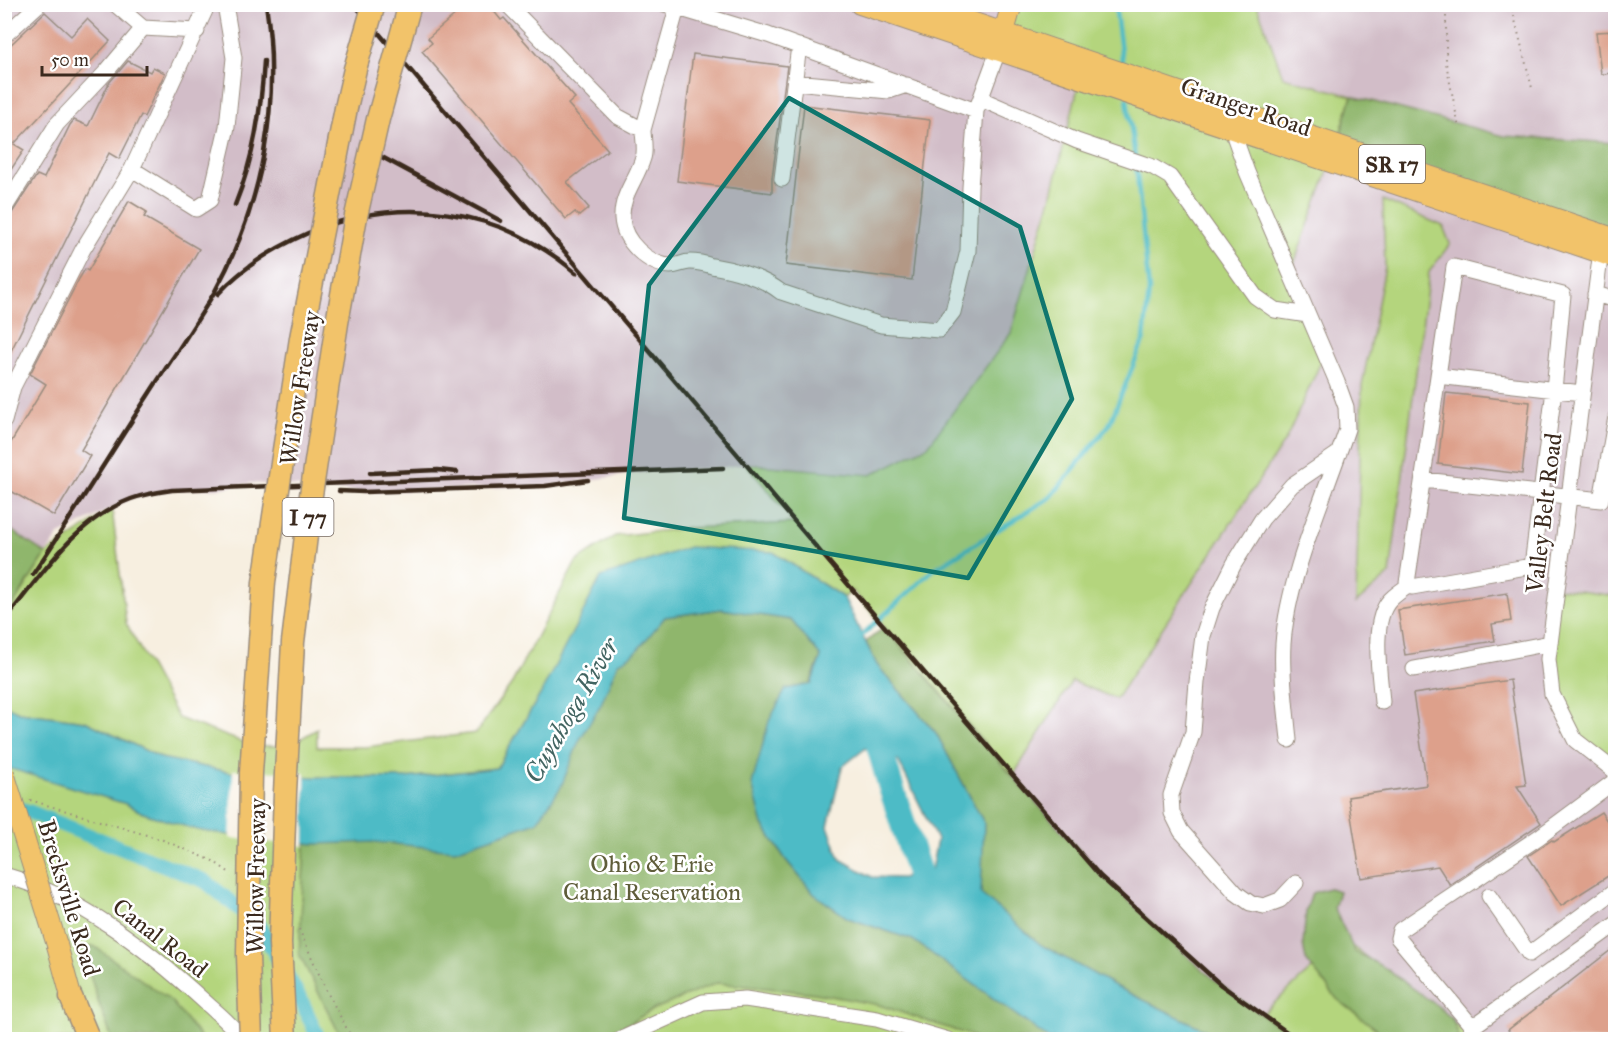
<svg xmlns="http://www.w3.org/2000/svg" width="1620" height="1044" viewBox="0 0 1620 1044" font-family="'IM FELL Great Primer',serif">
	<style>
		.industrial { fill: #d2bdc8 }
		.green { fill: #b4d57d; stroke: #78804e; stroke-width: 1.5 }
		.forest { fill: #8fb66c; stroke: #657045; stroke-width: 1.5 }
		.water { fill: #4dbbc6; stroke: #447272; stroke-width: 1.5; fill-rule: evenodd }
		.pier { fill: #f7efe0 }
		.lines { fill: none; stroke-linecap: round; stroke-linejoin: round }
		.stream { stroke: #4dbbc6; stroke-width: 4.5 }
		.canal { stroke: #4dbbc6; stroke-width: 15 }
		.river { stroke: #4dbbc6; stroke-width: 26 }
		.building { fill: #dda08b }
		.minor-casing { stroke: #998c7f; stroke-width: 17 }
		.major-casing { stroke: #998c7f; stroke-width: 22 }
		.highway-casing { stroke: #998c7f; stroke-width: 25 }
		.path { stroke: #998c7f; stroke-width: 2; stroke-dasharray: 1.5 4.5; stroke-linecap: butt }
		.minor { stroke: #fff; stroke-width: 15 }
		.major { stroke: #f2c36a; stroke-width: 20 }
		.highway { stroke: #f2c36a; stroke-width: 22 }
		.rail { stroke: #3b2a1e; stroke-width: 4.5 }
		.major-bridge-casing { stroke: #998c7f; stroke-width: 22; stroke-linecap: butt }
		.highway-bridge-casing { stroke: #998c7f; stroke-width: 25; stroke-linecap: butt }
		.major-bridge { stroke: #f2c36a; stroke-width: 20 }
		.highway-bridge { stroke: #f2c36a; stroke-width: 22 }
		.marked { fill: #0f766e; fill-opacity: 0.2; stroke: #0f766e; stroke-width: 4.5; stroke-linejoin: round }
		.labels { text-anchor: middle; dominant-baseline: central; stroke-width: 5; stroke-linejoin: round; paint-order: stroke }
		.shield { fill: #fff; stroke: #766a62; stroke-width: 1.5 }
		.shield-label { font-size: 22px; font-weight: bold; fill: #3b2a1e }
		.street-label { font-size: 24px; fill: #3b2a1e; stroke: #fff }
		.park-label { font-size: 24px; fill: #5f5d3a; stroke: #fff }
		.water-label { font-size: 26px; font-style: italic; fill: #426461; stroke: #fff }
	</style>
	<rect width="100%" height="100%" fill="#fff"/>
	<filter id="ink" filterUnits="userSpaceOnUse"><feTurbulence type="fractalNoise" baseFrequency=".0167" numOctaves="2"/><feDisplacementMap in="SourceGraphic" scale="12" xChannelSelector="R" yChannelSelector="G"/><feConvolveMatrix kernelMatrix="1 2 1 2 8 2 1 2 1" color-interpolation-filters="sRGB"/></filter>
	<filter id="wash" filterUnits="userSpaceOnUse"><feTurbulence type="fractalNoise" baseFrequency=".008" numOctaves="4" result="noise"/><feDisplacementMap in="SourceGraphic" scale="24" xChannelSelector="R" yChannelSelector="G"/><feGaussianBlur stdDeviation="1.35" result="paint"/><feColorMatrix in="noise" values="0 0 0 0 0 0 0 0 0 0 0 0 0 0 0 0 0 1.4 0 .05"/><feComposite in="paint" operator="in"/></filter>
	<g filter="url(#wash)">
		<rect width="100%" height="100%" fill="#f7efe0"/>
		<path class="industrial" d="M17,5H1012L1080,79L1051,198L1011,333L928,446L871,475L746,464L720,468L647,472L545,486L364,492L250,483L222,488L172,490L130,499L59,535L46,554L5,526L4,14Z
			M1257,5H1615V143L1504,136L1283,77Z
			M1331,163L1615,258V596L1557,588L1615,772V1039H1475L1344,940L1262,1014L1221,985L1113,886L1064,835L1013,776L1072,681L1116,699L1290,274Z"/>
		<path class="green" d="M1012,5H1257L1283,77L1352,96L1331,163L1290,274L1325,353L1286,439L1116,699L1072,681L1013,776L852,590L844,598L773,552L540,695L497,768L405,778L316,777L786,860L1049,1039H5L4,756L234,773L161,758L85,721L19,712L5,706V617L46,554L112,509L126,623L178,718L253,746H288L317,729V747H365L476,733L512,683L576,562L615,536L687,528L795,523L746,464L871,475L928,446L1011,333L1051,198L1080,79L1004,33Z
			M1383,200L1443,226L1450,244L1429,272L1390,574L1356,603L1362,386L1385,267Z
			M1557,588L1615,596V772L1575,740L1548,659Z
			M1344,940L1475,1039H1298L1262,1014Z"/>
		<path class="forest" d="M1352,96L1504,136L1615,143V239L1337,146Z
			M5,526L46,554L5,618Z
			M722,609L791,620L821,656L810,684L786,690L763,825L786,860L814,894L848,918L913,940L1049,1039H977L975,1037L879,1005L815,993L717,983L650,1011L604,1039H342L299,954L305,843L375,842L579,740L601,704L618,663L635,652L665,617Z
			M884,627C991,751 1094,879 1220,984C1245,1004 1272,1021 1298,1039H1224L1121,989L1041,945L980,894L984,823L936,733L877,665L866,642Z
			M1329,888L1339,891L1334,908L1355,952L1385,968L1439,1007L1452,1019L1460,1039H1389L1337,999L1306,960L1303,944L1306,912L1312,893Z
			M94,946L171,1001L202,1039H112L98,1001L82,948Z"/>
		<path class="water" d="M689,547L773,552L844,598L877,665L936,733L984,823L981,894L1041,945L1121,989L1224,1039H1049L913,940L848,918L814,894L786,860L763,825L752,784L769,721L786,689L811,684L821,657L791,620L722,609L665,617L635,653L618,663L601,704L579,741L561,787L537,822L455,850L375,842L315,844L236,836L197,830L143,813L126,804L5,767L4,705L19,712L85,721L161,758L234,773L316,777L405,778L497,768L540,695L601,577ZM866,748L885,750L899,762L937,840L931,870L902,878L872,877L840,859L828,826L842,767Z"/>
		<path class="pier" d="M233,770L305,773V846L230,838Z"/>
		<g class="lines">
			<path class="stream" d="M1115,4L1123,67
				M1127,99L1135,157
				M858,639L933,570L1051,497L1109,425L1144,339L1149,290L1136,165"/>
			<path class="canal" d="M7,806L27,811L205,881L259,925L303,1004L319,1040"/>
			<path class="river" d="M871,718L890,784L927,898L934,903"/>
		</g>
		<g id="blocks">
			<path class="building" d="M450,4H488L501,20L504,18L575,98L568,104L608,150L567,182L589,208L579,216L575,212L566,219L422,51L432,43L428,38L457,13Z
				M45,12L71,36L87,19L110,41L14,144L24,150L4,180V51Z
				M1616,31V73L1601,74L1596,32Z
				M693,54L787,66L772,178V193L677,181Z
				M128,61L150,72L153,67L165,73L144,117L141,115L119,159L109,153L4,365V225L37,175L44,178L70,125L74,120L88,126L109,83Z
				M804,105L930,120L912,280L786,265Z
				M129,201L147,212L144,217L199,249L81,450L90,456L54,516L4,487V454L46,384L30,374L79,279L85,269L88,271Z
				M1446,393L1530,402L1522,474L1438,464Z
				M1507,593L1511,621L1492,624L1495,641L1405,655L1398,610Z
				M1510,680L1526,785L1517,786L1541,823L1450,885L1438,866L1361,878L1348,797L1427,785L1413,694Z
				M1601,812L1616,834V871L1561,906L1528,856L1552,840L1554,842Z
				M1616,946V1040H1516L1508,1030Z"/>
		</g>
	</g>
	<g filter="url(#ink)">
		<use href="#blocks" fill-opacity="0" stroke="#998c7f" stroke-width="1.5"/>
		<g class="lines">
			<g class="minor-casing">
				<path id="minor" d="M115,4L143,28
					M208,4L132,169L196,209L210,200L227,127L234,58L225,4
					M507,4L617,116L643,130L677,8
					M665,4L768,35L976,111L998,51
					M4,36L39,4
					M795,82L889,91L907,85
					M981,99L1077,141L1153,167L1170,177L1255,296L1275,310L1308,315
					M1235,121L1232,130L1247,172L1337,382L1346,407L1347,429C1325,496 1288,575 1283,644C1281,676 1286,708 1289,740
					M643,130C643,138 646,150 643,158C637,179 621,195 622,218C623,241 648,265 671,266C678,266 683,262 690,262C697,262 706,264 712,266C736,270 762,277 781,292L881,325L939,330L953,312L968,251L970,187L976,111
					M782,179L799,46
					M4,209L57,124L106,72L143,28L197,31
					M1602,243L1548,659L1552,694L1575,740L1616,772
					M1595,294L1616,300
					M1438,376L1407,583L1408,586L1412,587L1532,566L1554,390L1563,295L1454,267L1438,376C1486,382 1534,387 1582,393
					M4,421L13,387L83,249L132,169
					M1424,480L1601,500L1616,417
					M1414,669L1550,643
					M1382,702C1380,675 1370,622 1390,600C1395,595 1402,590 1408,586
					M1616,780L1539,837L1400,930L1398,938L1470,1024L1478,1023L1616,924
					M4,875C81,897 146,948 204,1001C217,1013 233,1025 243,1040
					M1296,883L1280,900L1264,906L1250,903L1236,893L1181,831L1172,813L1171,795L1193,732L1197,682L1203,636L1212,608L1234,564L1262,519L1292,485L1339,453
					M1489,896L1529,954L1616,890
					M619,1040L703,1002L745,999L877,1019L948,1040"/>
			</g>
			<g class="major-casing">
				<path id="major" d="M860,4L1616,258
					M918,4L1616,239
					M1000,45L1012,4
					M57,945L75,1011"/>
			</g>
			<g class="highway-casing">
				<path id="highway" d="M71,997L89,1040"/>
			</g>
			<path class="path" d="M1446,4V63L1459,128
				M1511,4L1532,88
				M30,800L163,840L213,861L230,873
				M299,929L327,992L353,1040"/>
			<use href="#minor" class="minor"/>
			<use href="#major" class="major"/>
			<use href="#highway" class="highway"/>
			<path class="rail" d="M354,4L852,589L1100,876L1221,985L1298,1040
				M367,149L501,221
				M235,205C254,158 261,111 264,61
				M218,294C243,267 274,248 308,233C400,194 499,207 576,273
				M370,473L438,470L457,472
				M339,491L364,492L545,486L588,480
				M33,574C73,515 110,454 149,394C171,360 195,326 215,291C263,204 281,102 266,4
				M4,621C40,577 75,520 131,499C144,494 158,492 172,490L723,468"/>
			<g class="major-bridge-casing">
				<path id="major-bridge" d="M4,773L57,945"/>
			</g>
			<g class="highway-bridge-casing">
				<path id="highway-bridge" d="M251,1040L248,956L251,773L264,582L301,338L346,108L355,69L374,4
					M285,1040L280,943L285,792L293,642L311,495L337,323L356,216L378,119L410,4"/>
			</g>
			<use href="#major-bridge" class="major-bridge"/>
			<use href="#highway-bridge" class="highway-bridge"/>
		</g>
	</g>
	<path class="marked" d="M789,98L1020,227L1072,399L968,578L624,518L649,285Z"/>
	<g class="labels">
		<g class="shield">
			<rect x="1359" y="145" width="66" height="38" rx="4.5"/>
			<rect x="282.5" y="498" width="51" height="38" rx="4.5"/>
		</g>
		<g class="shield-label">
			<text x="1392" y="164">SR 17</text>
			<text x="308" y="517">I 77</text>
		</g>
		<g class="street-label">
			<text transform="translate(1246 107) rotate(19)">Granger Road</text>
			<text transform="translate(300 388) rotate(-81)">Willow Freeway</text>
			<text transform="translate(1544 513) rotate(-83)">Valley Belt Road</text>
			<text transform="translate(256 876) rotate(-89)">Willow Freeway</text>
			<text transform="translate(69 898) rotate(73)">Brecksville Road</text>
			<text transform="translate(160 938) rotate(38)">Canal Road</text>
		</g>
		<g class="park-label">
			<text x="652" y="864">Ohio &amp; Erie<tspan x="652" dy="28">Canal Reservation</tspan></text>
		</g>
		<g class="water-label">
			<text transform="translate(571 710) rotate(-60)">Cuyahoga River</text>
		</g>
	</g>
	<rect width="1620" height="1044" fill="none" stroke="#fff" stroke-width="24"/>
	<path d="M42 66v9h105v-9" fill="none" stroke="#3b2a1e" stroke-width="3"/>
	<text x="51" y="66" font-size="18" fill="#3b2a1e" stroke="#ffffff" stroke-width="4.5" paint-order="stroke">50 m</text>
</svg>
